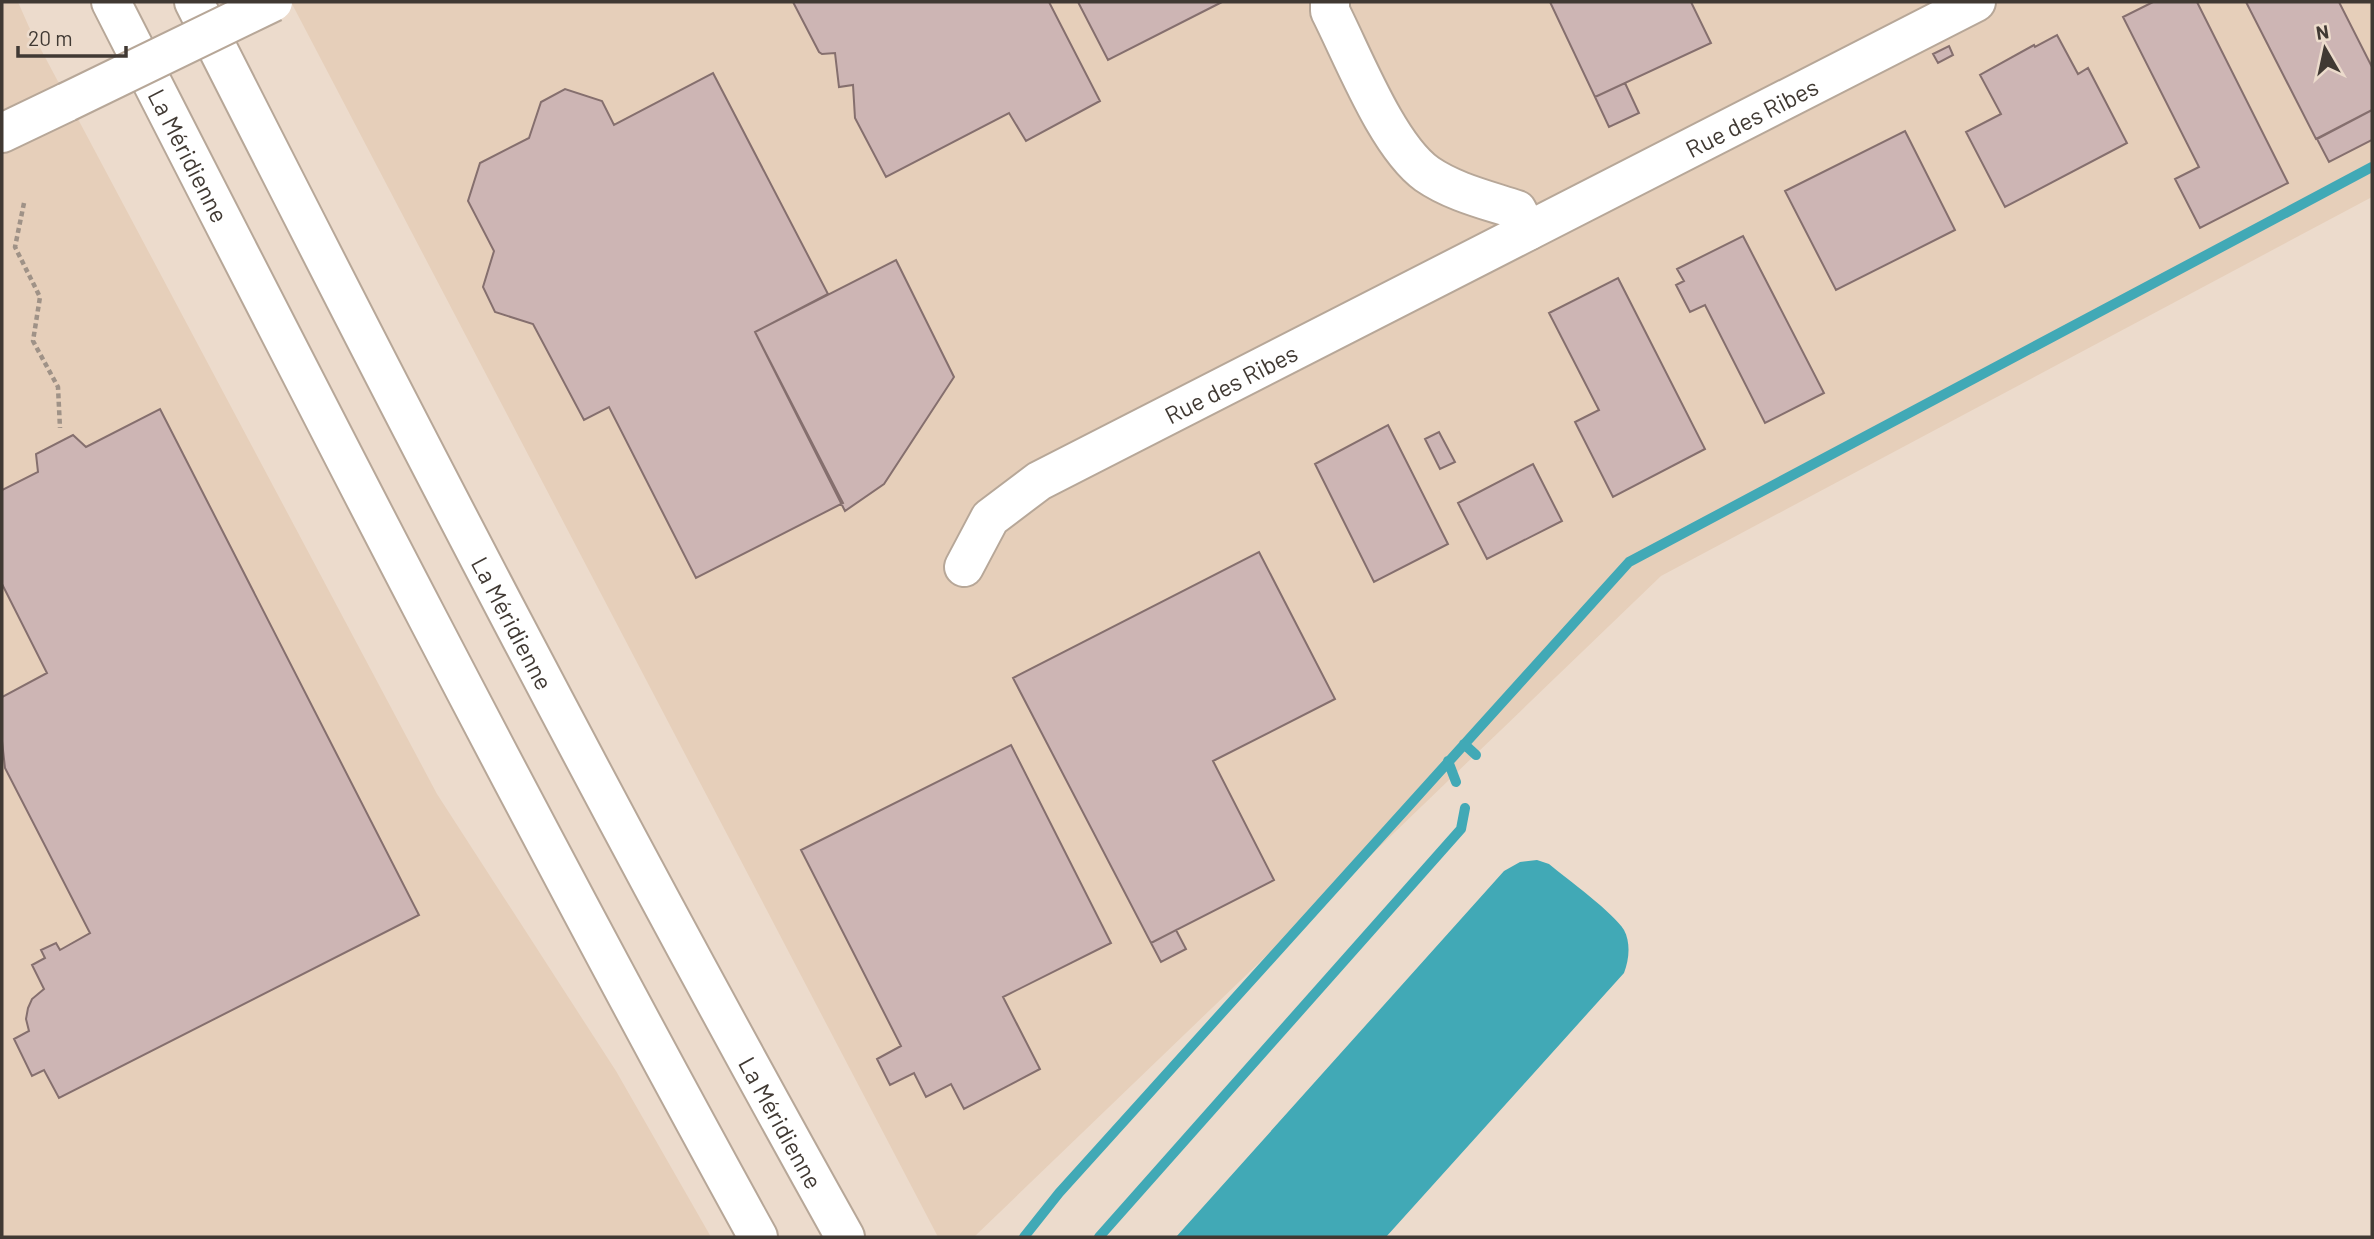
<svg xmlns="http://www.w3.org/2000/svg" width="2374" height="1239" viewBox="0 0 2374 1239" font-family="Barlow,sans-serif">
	<style>
		.built { fill: #e6cfba }
		.water { fill: #41a9b6 }
		.lines { fill: none; stroke-linecap: round; stroke-linejoin: round }
		.stream { stroke: #41a9b6; stroke-width: 10 }
		.building { fill: #cdb5b4; stroke: #856f6e; stroke-width: 2 }
		.minor-casing { stroke: #b7a798; stroke-width: 42 }
		.major-casing { stroke: #b7a798; stroke-width: 42 }
		.highway-casing { stroke: #b7a798; stroke-width: 42 }
		.path { stroke: #9f9287; stroke-width: 4.5; stroke-dasharray: 5 3.5; stroke-linecap: butt }
		.minor { stroke: #fff; stroke-width: 38 }
		.major { stroke: #fff; stroke-width: 38 }
		.highway { stroke: #fff; stroke-width: 38 }
		.major-bridge-casing { stroke: #b7a798; stroke-width: 42; stroke-linecap: butt }
		.major-bridge { stroke: #fff; stroke-width: 38 }
		.labels { text-anchor: middle; dominant-baseline: central; stroke-width: 5; stroke-linejoin: round; paint-order: stroke }
		.street-label { font-size: 24px; fill: #403933; stroke: #ecdbcc }
	</style>
	<rect width="100%" height="100%" fill="#ecdbcc"/>
	<path class="built" d="M2,2H18L29,27L437,794L616,1071L711,1237H2Z
		M291,2H2372V197L1661,576L974,1237H938Z"/>
	<path class="water" d="M1537,860L1549,864C1567,879 1614,913 1624,930C1631,943 1629,960 1624,973L1386,1237H1176L1504,871L1520,862Z"/>
	<g class="lines">
		<path class="stream" d="M1464,744L1476,755
			M1448,761L1456,782
			M1024,1237L1059,1193L1629,562L2372,167
			M1099,1237L1461,829L1465,808"/>
	</g>
	<path class="building" d="M793,2H1049L1100,101L1026,141L1009,113L886,177L855,118L853,85L839,87L835,53L822,54L819,52Z
		M1078,2H1222L1108,60Z
		M1550,2H1691L1711,43L1595,97Z
		M2153,2H2197L2288,183L2200,228L2175,179L2199,167L2123,17Z
		M2246,2H2339L2372,67V110L2316,139Z
		M2057,35L2078,74L2088,68L2127,143L2005,207L1966,132L2001,114L1980,75L2034,45L2035,47Z
		M1949,46L1953,55L1938,63L1933,54Z
		M713,73L828,294L755,332L843,503L696,578L609,407L584,420L533,324L495,312L483,287L494,251L468,201L480,163L529,138L541,102L565,89L602,101L614,125Z
		M1625,83L1639,113L1609,127L1595,97Z
		M2372,110V140L2329,162L2317,139Z
		M1905,131L1955,230L1836,290L1785,191Z
		M1743,236L1824,393L1765,423L1705,305L1690,312L1676,285L1684,281L1677,269Z
		M896,260L954,377L884,484L845,511L755,332Z
		M1618,278L1705,449L1613,497L1575,422L1599,410L1549,313Z
		M160,409L419,915L59,1098L44,1070L32,1076L14,1039L29,1031L26,1019L28,1008L32,999L44,989L32,965L45,958L41,950L56,943L60,950L90,933L5,768L2,741V697L47,673L2,584V490L38,472L36,454L73,435L86,447Z
		M1388,425L1448,544L1374,582L1315,464Z
		M1439,432L1455,462L1440,469L1425,439Z
		M1533,464L1562,521L1487,559L1458,503Z
		M1259,552L1335,699L1213,761L1274,880L1151,943L1013,678Z
		M1011,745L1111,943L1003,997L1040,1069L964,1109L951,1084L926,1097L914,1073L890,1085L877,1059L901,1046L801,850Z
		M1176,930L1186,949L1161,962L1151,943Z"/>
	<g class="lines">
		<g class="minor-casing">
			<g id="minor">
				<path d="M1330,2V11C1353,56 1387,145 1427,174C1453,192 1487,200 1517,210L1528,231"/>
				<path id="s1" d="M964,567L990,518L1039,481L1976,2"/>
			</g>
		</g>
		<g class="major-casing">
			<path id="major" d="M2,133L67,102"/>
		</g>
		<g class="highway-casing">
			<g id="highway">
				<path id="s2" d="M111,2C322,416 534,830 758,1237"/>
				<path id="s3" d="M194,2C404,417 618,831 845,1237"/>
			</g>
		</g>
		<path class="path" d="M24,203L15,247L40,297L33,341L58,387L60,428"/>
		<use href="#minor" class="minor"/>
		<use href="#major" class="major"/>
		<use href="#highway" class="highway"/>
		<g class="major-bridge-casing">
			<path id="major-bridge" d="M67,102L273,2"/>
		</g>
		<use href="#major-bridge" class="major-bridge"/>
	</g>
	<g class="labels">
		<g class="street-label">
			<text stroke="none"><textPath href="#s1" startOffset="917">Rue des Ribes</textPath></text>
			<text stroke="none"><textPath href="#s2" startOffset="172">La Méridienne</textPath></text>
			<text stroke="none"><textPath href="#s1" startOffset="332">Rue des Ribes</textPath></text>
			<text stroke="none"><textPath href="#s3" startOffset="698">La Méridienne</textPath></text>
			<text stroke="none"><textPath href="#s3" startOffset="1265">La Méridienne</textPath></text>
		</g>
	</g>
	<rect width="2374" height="1239" fill="none" stroke="#403933" stroke-width="7"/>
	<g transform="translate(2325 49) rotate(351)" stroke="#ecdbcc" stroke-width="5" paint-order="stroke">
	<path d="M0-5L12 26L0 18L-12 26Z" fill="#403933"/>
	<text y="-10" font-size="19" font-weight="bold" text-anchor="middle" fill="#403933">N</text>
	</g>
	<path d="M18 46v10h108v-10" fill="none" stroke="#403933" stroke-width="3.5"/>
	<text x="28" y="46" font-size="21" fill="#403933" stroke="#ecdbcc" stroke-width="5" paint-order="stroke">20 m</text>
</svg>
